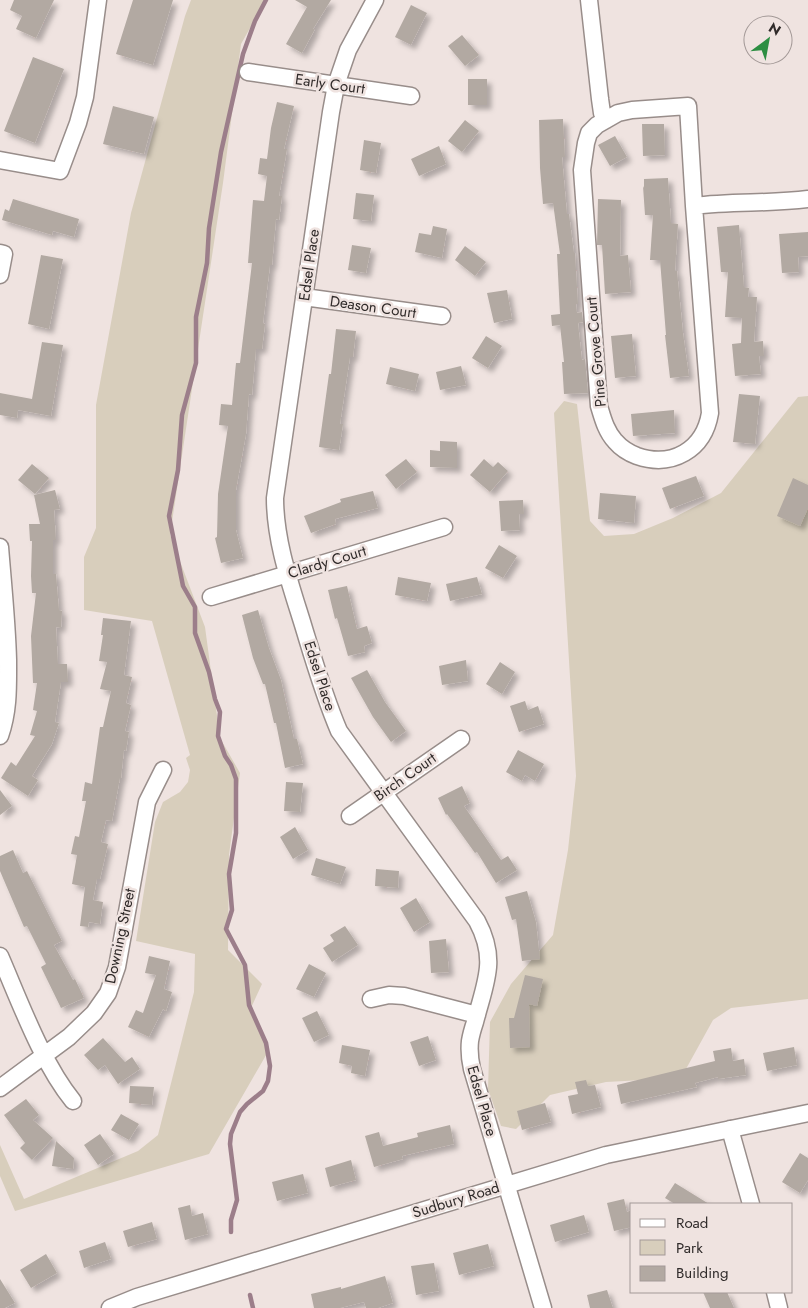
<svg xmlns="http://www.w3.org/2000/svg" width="808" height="1308" viewBox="0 0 808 1308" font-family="Jost,sans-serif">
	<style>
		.green { fill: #d8cebc }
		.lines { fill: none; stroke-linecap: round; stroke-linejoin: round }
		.stream { stroke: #9c7e8a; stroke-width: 4.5 }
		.building { fill: #b2a9a2; filter: url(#shadow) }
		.minor-casing { stroke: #988d8a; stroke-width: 19 }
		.minor { stroke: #fff; stroke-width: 16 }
		.labels { text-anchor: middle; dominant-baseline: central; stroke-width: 5; stroke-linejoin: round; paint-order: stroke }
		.street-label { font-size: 15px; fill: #302b2a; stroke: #efe3e0 }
	</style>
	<defs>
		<filter id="shadow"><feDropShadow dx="4.5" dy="4.5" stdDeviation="2.5" flood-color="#0004"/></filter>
	</defs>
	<rect width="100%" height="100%" fill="#efe3e0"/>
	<path class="green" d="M191,0H266L241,44L223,183L170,535L205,627L220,738L240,773L229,855L228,950L262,984L250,1010L269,1050L209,1154L15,1211L0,1176V1145L24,1199L138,1151L158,1135L194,992L195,954L136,941L155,822L163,802L180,792L188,782L190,770L186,758L190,755L152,621L84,610V557L96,528V405L131,213L185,16Z
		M808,396V999L731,1008L713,1020L681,1078L606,1082L550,1095L516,1129L501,1126L488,1089L490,1022L511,984L553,935L568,850L576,776L554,413L564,401L577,404L590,521L604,536L634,534L673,518L721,493L798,397Z"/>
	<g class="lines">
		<path class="stream" d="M231,1232V1220L237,1200L230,1144L231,1134L240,1112L247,1104L263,1091L268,1081L270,1066L266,1043L249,1005L245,965L226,929L232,910L229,874L236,833V779L231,765L225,756L218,736L220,712L215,699L209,672L195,633V607L183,586L169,516L178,470L182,415L196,363V317L207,263L209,228L221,152L243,54L255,21L266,0
			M250,1295L253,1308"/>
	</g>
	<path class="building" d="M14,0H54L36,38L16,29L22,16L10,10Z
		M133,0H173L153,65L116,54Z
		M295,0H331L313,29H315L302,53L286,44L307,7Z
		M411,5L427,13L411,45L395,37Z
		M462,35L479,55L465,66L448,46Z
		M33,57L64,69L35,143L4,131Z
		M468,79H487V105H468Z
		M277,102L294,106L284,149H287L279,196H282L279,220L276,219L272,265H270L263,323L265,324L262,349H256L252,395L249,394L246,434L236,490V530L243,558L221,563L215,538L217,537L218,494L228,426L219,425L221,404L232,405L236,363H240L252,263H248L253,200L264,201L267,176L258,174L260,158L267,159L271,128Z
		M113,106L154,117L144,154L103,144Z
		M563,119L565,157H562L567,214H569L574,253H575L578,304H576L577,313L582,312L583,322L578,323L582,360L585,359L588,393L564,394L562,362H564L560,325L552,326L551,315L560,314L557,254H560L553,203L543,204L540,168L539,120Z
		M465,120L479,131L462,152L448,141Z
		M642,124H664L665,155L643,156Z
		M615,136L627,157L610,166L598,145Z
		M364,140L381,143L376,173L360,170Z
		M439,146L446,164L419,176L411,159Z
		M668,178L671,223L678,224L675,271H677L683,333L689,376L670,378L665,335H666L660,260H650L653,215H645L643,186L644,188V179Z
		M356,193L374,195L371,221L353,219Z
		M13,199L79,219L74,237L53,231L52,235L2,220L5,209L9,211Z
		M598,199L621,200L620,256L628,255L631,292L605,294L602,245H597Z
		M739,225L744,287L749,288L748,297H757L754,342L763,341L764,356H759L761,374L735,376L732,344L741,343L742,318L725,317L728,272H721L717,227Z
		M433,226L447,229L442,258L415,252L419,233L431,235Z
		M808,232V256L798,257L799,272L782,273L779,234Z
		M352,245L371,248L366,273L348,270Z
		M465,246L486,262L475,276L455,260Z
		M41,255L63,259L49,329L28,324Z
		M507,290L512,319L494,323L487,293Z
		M336,329L356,331L353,357H350L340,424H343L339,450L319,447L329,374H331Z
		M632,334L636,376L615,378L611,336Z
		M486,336L502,346L488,368L472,358Z
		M42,342L63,345L51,416L18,410L17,418L0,415V393L32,399Z
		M461,366L466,385L440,390L436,372Z
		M390,367L419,374L415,391L386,384Z
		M739,394L760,396L755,444L733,442Z
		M674,410L675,433L633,436L631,414Z
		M440,441L457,442V468L430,467V450L440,451Z
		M406,459L417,472L396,489L385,475Z
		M484,459L493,467L498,462L508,471L490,492L470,475Z
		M32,464L49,478L35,494L18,480Z
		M696,476L704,496L670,509L662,488Z
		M793,478L808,485V508L800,526L777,516Z
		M55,490L60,509L54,510L56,540H53V574H56L59,610L62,611L61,628L56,627L58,664H67L68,682H61L55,722L59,723L52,744L32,776L38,780L28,796L1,778L11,762L16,766L35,736L30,735L37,711L33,710L37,683H33L31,636L36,593H32L31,576L32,541H30L29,524H40L34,495Z
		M373,491L378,508L335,519L336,524L311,533L304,516L341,502L340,499Z
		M600,493L636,496L634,523L598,519Z
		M523,500L524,514H519L520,530L501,531L499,501Z
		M499,545L517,556L503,578L485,568Z
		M398,577L431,583L427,601L395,595Z
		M477,577L482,594L450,601L446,584Z
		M347,586L357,629L367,626L372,643L364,646L365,652L348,656L337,618L335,619L328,590Z
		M258,610L269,648L281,680L294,739H297L303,764L285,768L276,723H274L265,684H263L253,658L242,615Z
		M103,618L131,621L124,675L132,677L126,703L131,705L125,731L129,732L126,751L124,750L121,778H120L112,821L106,820L101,842L108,844L100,879H97L93,900L103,902L100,924L89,922L88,927L80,926L85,887L72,884L77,855L71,854L75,836L79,837L86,801H82L85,782L92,784L100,727H103L111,691L100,689L107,662L99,661L103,635H101Z
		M466,660L468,681L442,685L439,666Z
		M500,662L515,672L502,694L486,684Z
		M367,670L385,702L406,731L391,742L373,717L351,678Z
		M525,701L528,710L538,706L544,724L519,732L510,706Z
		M518,750L544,764L535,781L525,775L522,781L506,772Z
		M286,782L303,783L300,812L284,811Z
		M462,786L470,803L464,806L501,860L508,856L517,870L496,883L477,852L475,853L447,814L446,815L438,798Z
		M0,790L12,806L0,815Z
		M295,827L308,850L293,859L280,837Z
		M13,850L23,873L27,871L62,941L54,945L73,980L75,979L84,998L61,1008L41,967L46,964L27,926L24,927L0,871V856Z
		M316,858L346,867L340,884L311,875Z
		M376,869L399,871L398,888L375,886Z
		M527,891L536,922L540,959L522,961L516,919L512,920L505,897Z
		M416,898L430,922L414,932L400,908Z
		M345,926L358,945L332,962L323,948L334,941L330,935Z
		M446,939L449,972L431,973L429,941Z
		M149,956L170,961L164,989L172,992L166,1011L163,1009L149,1037L128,1027L136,1010L143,1013L156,975L145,973Z
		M309,964L326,973L314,997L296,989Z
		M525,975L543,979L537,1006L529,1004L530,1047L510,1048L509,1018H514Z
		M317,1011L329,1035L314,1042L302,1018Z
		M428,1036L436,1060L419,1066L410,1042Z
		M103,1038L125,1062L132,1057L140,1069L118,1084L105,1065L98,1070L84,1055Z
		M342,1045L370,1050L365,1076L351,1073L352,1066L339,1063Z
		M794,1047L797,1065L767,1071L763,1053Z
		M731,1048L733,1061L744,1059L746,1075L718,1079V1077L695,1083L697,1087L621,1104L617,1085L715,1061L713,1051Z
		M586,1080L588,1086L595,1085L601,1107L572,1114L568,1096L578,1094L575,1082Z
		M130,1086L154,1087L152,1105L129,1103Z
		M26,1099L39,1115L33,1120L53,1138L32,1160L20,1148L25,1143L4,1115Z
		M545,1103L551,1122L522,1130L517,1111Z
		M121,1114L139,1124L129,1140L111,1130Z
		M450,1125L454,1144L402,1156L403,1159L374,1167L365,1136L379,1132L383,1146L418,1137L417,1133Z
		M100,1134L114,1154L98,1165L84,1145Z
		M56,1141L74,1158L73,1169L52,1166Z
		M800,1153L808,1158V1180L800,1193L782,1182Z
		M351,1160L356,1180L330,1187L325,1168Z
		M303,1174L308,1193L277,1201L272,1182Z
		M675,1183L709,1204H675L665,1198Z
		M624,1199L627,1212L632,1210V1227L614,1231L607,1203Z
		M190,1205L192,1216L203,1213L208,1234L185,1240L178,1208Z
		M584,1215L589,1232L555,1242L550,1225Z
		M152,1222L157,1239L128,1247L123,1231Z
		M105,1242L111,1259L84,1268L79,1251Z
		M488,1244L494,1266L459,1275L453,1253Z
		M46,1254L57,1273L31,1288L20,1270Z
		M434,1263L439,1291L416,1295L411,1266Z
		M385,1276L393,1303L378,1308H366L364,1302L340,1308H314L311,1294L341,1287V1289Z
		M0,1279L15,1303L5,1308H0Z
		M607,1290L613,1308H590L587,1295Z
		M703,1292H727L734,1308H710Z"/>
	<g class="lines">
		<g class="minor-casing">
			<path id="minor" d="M375,0L348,50L336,85L331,112L275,498C275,541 290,583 303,625C314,661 324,696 339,731L477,921C498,960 485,983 475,1022C473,1028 471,1035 470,1041C469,1050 470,1060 472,1069L543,1308
				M589,0L600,99L602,113L606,120
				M248,72L411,96
				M688,106L694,206L710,413C704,450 672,468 637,456C629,453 621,448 615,441C606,431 603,419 599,406L582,170L586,143L589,133L597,125L618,113L632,110Z
				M0,160L60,171L78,123L85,97L98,0
				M694,206C732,201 770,204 808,199
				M0,253L4,254L0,275
				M304,297L442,316
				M0,547C3,585 7,622 8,660C8,686 9,710 0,736
				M211,597L444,527
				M350,816L461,739
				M0,956C20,1002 42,1063 73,1101
				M371,999L389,995L404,996L477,1015
				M0,1088L69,1037L94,1013L108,993L117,967L147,802L163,770
				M730,1129L751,1204
				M775,1292L779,1308
				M110,1308L137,1297L606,1155L808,1113"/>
		</g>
		<use href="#minor" class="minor"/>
	</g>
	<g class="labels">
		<g class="street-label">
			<text transform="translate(330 84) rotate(8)">Early Court</text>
			<text transform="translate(309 265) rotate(-82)">Edsel Place</text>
			<text transform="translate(373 307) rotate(8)">Deason Court</text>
			<text transform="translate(596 352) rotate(-95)">Pine Grove Court</text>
			<text transform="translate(327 562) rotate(-17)">Clardy Court</text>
			<text transform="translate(320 676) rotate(72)">Edsel Place</text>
			<text transform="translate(405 777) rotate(-35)">Birch Court</text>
			<text transform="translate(120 936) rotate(-78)">Downing Street</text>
			<text transform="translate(482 1101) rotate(74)">Edsel Place</text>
			<text transform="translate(456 1200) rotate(-17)">Sudbury Road</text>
		</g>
	</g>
	<rect x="630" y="1203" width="162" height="90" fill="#efe3e0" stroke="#a39997"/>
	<rect x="640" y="1219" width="25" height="8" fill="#ffffff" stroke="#a39997"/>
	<text x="676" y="1228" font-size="15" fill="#302b2a">Road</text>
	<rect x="640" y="1240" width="25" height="15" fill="#d8cebc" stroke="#a39997"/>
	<text x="676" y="1253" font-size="15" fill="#302b2a">Park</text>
	<rect x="640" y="1266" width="25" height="15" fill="#b2a9a2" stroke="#a39997"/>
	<text x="676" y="1278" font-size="15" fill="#302b2a">Building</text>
	<g transform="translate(768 40) rotate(32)"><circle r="24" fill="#efe3e0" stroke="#a39997"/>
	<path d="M0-4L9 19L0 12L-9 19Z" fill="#2d8e42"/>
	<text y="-8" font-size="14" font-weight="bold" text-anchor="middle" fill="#302b2a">N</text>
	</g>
</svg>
